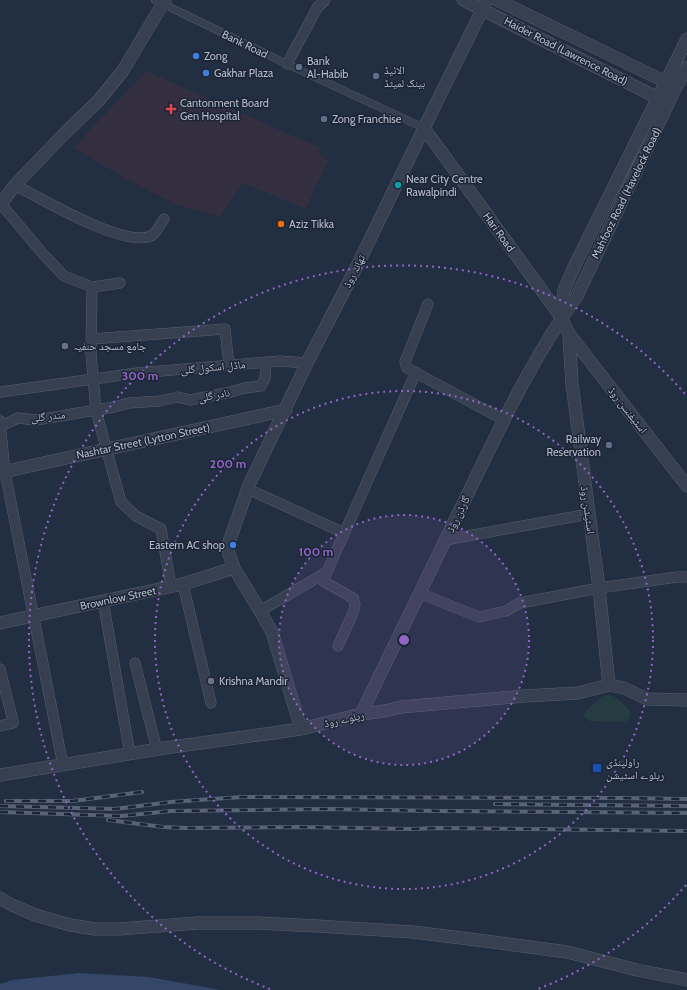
<svg xmlns="http://www.w3.org/2000/svg" width="687" height="990" viewBox="0 0 687 990" font-family="Cabin,'Noto Naskh Arabic',sans-serif">
	<style>
		.medical { fill: #332f41 }
		.green { fill: #253d42 }
		.water { fill: #344769 }
		.lines { fill: none; stroke-linecap: round; stroke-linejoin: round }
		.pedestrian-casing { stroke: #555e6e; stroke-width: 8 }
		.minor-casing { stroke: #555e6e; stroke-width: 11 }
		.tertiary-casing { stroke: #555e6e; stroke-width: 13 }
		.pedestrian { stroke: #374051; stroke-width: 7 }
		.minor { stroke: #374051; stroke-width: 10 }
		.tertiary { stroke: #374051; stroke-width: 12 }
		.rail-casing { stroke: #586378; stroke-width: 4 }
		.rail { stroke: #1c2536; stroke-width: 2.5; stroke-dasharray: 8; stroke-linecap: butt }
		.ring { fill: none; stroke: #9165c4; stroke-width: 2; stroke-dasharray: 2 4 }
		.shop-dot { fill: #3f7fe0; stroke: #1c2536; stroke-width: 1.5 }
		.service-dot { fill: #5c6f8a; stroke: #1c2536; stroke-width: 1.5 }
		.health-dot { fill: #e0444e; stroke: #1c2536; stroke-width: 1.5 }
		.culture-dot { fill: #0f9aa8; stroke: #1c2536; stroke-width: 1.5 }
		.food-dot { fill: #e8710a; stroke: #1c2536; stroke-width: 1.5 }
		.worship-dot { fill: #6b7280; stroke: #1c2536; stroke-width: 1.5 }
		.transit-dot { fill: #1a4fb4; stroke: #1c2536; stroke-width: 1.5 }
		.labels { text-anchor: middle; dominant-baseline: central; stroke-width: 3; stroke-linejoin: round; paint-order: stroke }
		.street-label { font-size: 11px; fill: #b3bbcb; stroke: #1c2536 }
		.poi-label { font-size: 11px; fill: #b3bbcb; stroke: #1c2536; text-anchor: start }
		.centre { fill: #9165c4; stroke: #1c2536; stroke-width: 2 }
		.ring-label { font-size: 12px; text-anchor: middle; font-weight: bold; fill: #9165c4; stroke: #1c2536; stroke-width: 3; stroke-linejoin: round; paint-order: stroke }
	</style>
	<rect width="100%" height="100%" fill="#222e41"/>
	<path class="medical" d="M146,71L321,148L318,153L328,160L306,209L243,183L220,217L175,204L123,177L73,148Z"/>
	<path class="green" d="M610,695C617,696 630,709 631,715L629,719L624,722L590,721L585,718L584,714L587,710L602,697L604,696Z"/>
	<path class="water" d="M80,973L149,977L221,990H0V984L12,980Z"/>
	<g class="lines">
		<g class="pedestrian-casing">
			<path id="pedestrian" d="M155,0L287,64L424,128"/>
		</g>
		<g class="minor-casing">
			<path id="minor" d="M287,64L317,8L325,0
				M15,185C42,199 124,248 151,236C157,233 160,224 164,219
				M1,204L44,255L64,276L92,287L120,283
				M92,287L91,354L96,411L121,502L136,516L161,529L171,586
				M428,304L405,362L407,368L504,420
				M91,339L225,329L229,365
				M0,392L137,373L280,361L307,363
				M0,421L5,472L63,765
				M1,426L18,418L35,420L49,418L78,413L114,407L129,403L160,401L178,397L190,400L231,392L244,388L261,386L265,378L266,362
				M248,489L344,533
				M445,540L589,514
				M183,584L211,703
				M419,593L479,617L506,611L520,603L599,588L677,577H687
				M103,601L130,754
				M260,611L327,572
				M338,646L353,613L355,605L353,598L323,581L416,372
				M135,663L157,750
				M0,726L13,723V721L0,669"/>
		</g>
		<g class="tertiary-casing">
			<path id="tertiary" d="M463,0L664,101
				M497,0L672,85
				M687,39L576,263L564,290L561,317L569,334L687,486
				M424,128L561,317
				M0,205L15,185L64,134L99,100L122,72L165,0
				M569,334L572,384L599,588L609,685
				M0,473L25,467L286,410
				M0,623L183,584L234,568
				M361,714C398,637 435,560 473,483C504,419 535,354 577,296L676,87L687,67
				M301,729L272,632L257,606L234,568L229,554L228,545L249,485L307,363L357,266L424,128L487,0
				M0,775L165,748L301,729L361,714L385,711L401,707L525,696L578,693L609,685L624,688L647,699L687,700
				M0,898L12,905L35,915L70,925L95,929H119L198,923H257L317,926L413,932L485,941L567,952L637,970L687,980"/>
		</g>
		<use href="#pedestrian" class="pedestrian"/>
		<use href="#minor" class="minor"/>
		<use href="#tertiary" class="tertiary"/>
		<g class="rail-casing">
			<path id="rail" d="M6,801H73L142,792
				M495,804L687,806
				M0,806L115,809L171,802L226,798L244,797L622,798L687,799
				M0,812L121,816L171,811L326,809L439,811L687,813
				M108,820L163,827L185,828L299,827L411,829L439,828L687,831"/>
		</g>
		<use href="#rail" class="rail"/>
	</g>
	<circle cx="404" cy="640" r="125" fill="#9165c4" fill-opacity=".12"/>
	<g class="ring">
		<circle cx="404" cy="640" r="125"/>
		<circle cx="404" cy="640" r="249"/>
		<path d="M686 885A374 374 0 0 1 538 989M270 989A374 374 0 1 1 686 395"/>
	</g>
	<g class="shop-dot">
		<circle cx="196" cy="56" r="4"/>
		<circle cx="206" cy="73" r="4"/>
		<circle cx="233" cy="545" r="4"/>
	</g>
	<g class="service-dot">
		<circle cx="299" cy="67" r="4"/>
		<circle cx="376" cy="76" r="4"/>
		<circle cx="324" cy="119" r="4"/>
		<circle cx="609" cy="445" r="4"/>
	</g>
	<path class="health-dot" d="M169 103h4v4h4v4h-4v4h-4v-4h-4v-4h4z"/>
	<circle class="culture-dot" cx="398" cy="185" r="4"/>
	<circle class="food-dot" cx="281" cy="224" r="4"/>
	<g class="worship-dot">
		<circle cx="65" cy="346" r="4"/>
		<circle cx="211" cy="681" r="4"/>
	</g>
	<rect class="transit-dot" x="592" y="763" width="10" height="10" rx="2"/>
	<g class="labels">
		<g class="street-label">
			<text transform="translate(245 44) rotate(26)">Bank Road</text>
			<text transform="translate(566 51) rotate(27)">Haider Road (Lawrence Road)</text>
			<text transform="translate(626 193) rotate(-64)">Mahfooz Road (Havelock Road)</text>
			<text transform="translate(499 232) rotate(54)">Hari Road</text>
			<text transform="translate(354 271) rotate(-63)">تھانہ روڈ</text>
			<text transform="translate(213 367) rotate(-5)">ماڈل اسکول گلی</text>
			<text transform="translate(214 395) rotate(-11)">نادر گلی</text>
			<text transform="translate(628 410) rotate(52)">اسٹیفنسن روڈ</text>
			<text transform="translate(48 416) rotate(-6)">مندر گلی</text>
			<text transform="translate(143 441) rotate(-12)">Nashtar Street (Lytton Street)</text>
			<text transform="translate(588 510) rotate(82)">اسٹیشن روڈ</text>
			<text transform="translate(458 514) rotate(-64)">گارڈن روڈ</text>
			<text transform="translate(118 598) rotate(-12)">Brownlow Street</text>
			<text transform="translate(344 719) rotate(-13)">ریلوے روڈ</text>
		</g>
		<g class="poi-label">
			<text x="204" y="56">Zong</text>
			<text x="307" y="61">Bank<tspan x="307" dy="13">Al-Habib</tspan></text>
			<text x="384" y="70">الائیڈ<tspan x="384" dy="13">بینک لمیٹڈ</tspan></text>
			<text x="214" y="73">Gakhar Plaza</text>
			<text x="180" y="103">Cantonment Board<tspan x="180" dy="13">Gen Hospital</tspan></text>
			<text x="332" y="119">Zong Franchise</text>
			<text x="406" y="179">Near City Centre<tspan x="406" dy="13">Rawalpindi</tspan></text>
			<text x="289" y="224">Aziz Tikka</text>
			<text x="73" y="346">جامع مسجد حنفیہ</text>
			<text x="601" y="439" text-anchor="end">Railway<tspan x="601" dy="13">Reservation</tspan></text>
			<text x="225" y="545" text-anchor="end">Eastern AC shop</text>
			<text x="219" y="681">Krishna Mandir</text>
			<text x="606" y="762">راولپنڈی<tspan x="606" dy="13">ریلوے اسٹیشن</tspan></text>
		</g>
	</g>
	<circle cx="404" cy="640" r="6" class="centre"/>
	<g class="ring-label">
		<text x="140" y="380">300 m</text>
		<text x="228" y="468">200 m</text>
		<text x="316" y="556">100 m</text>
	</g>
</svg>
